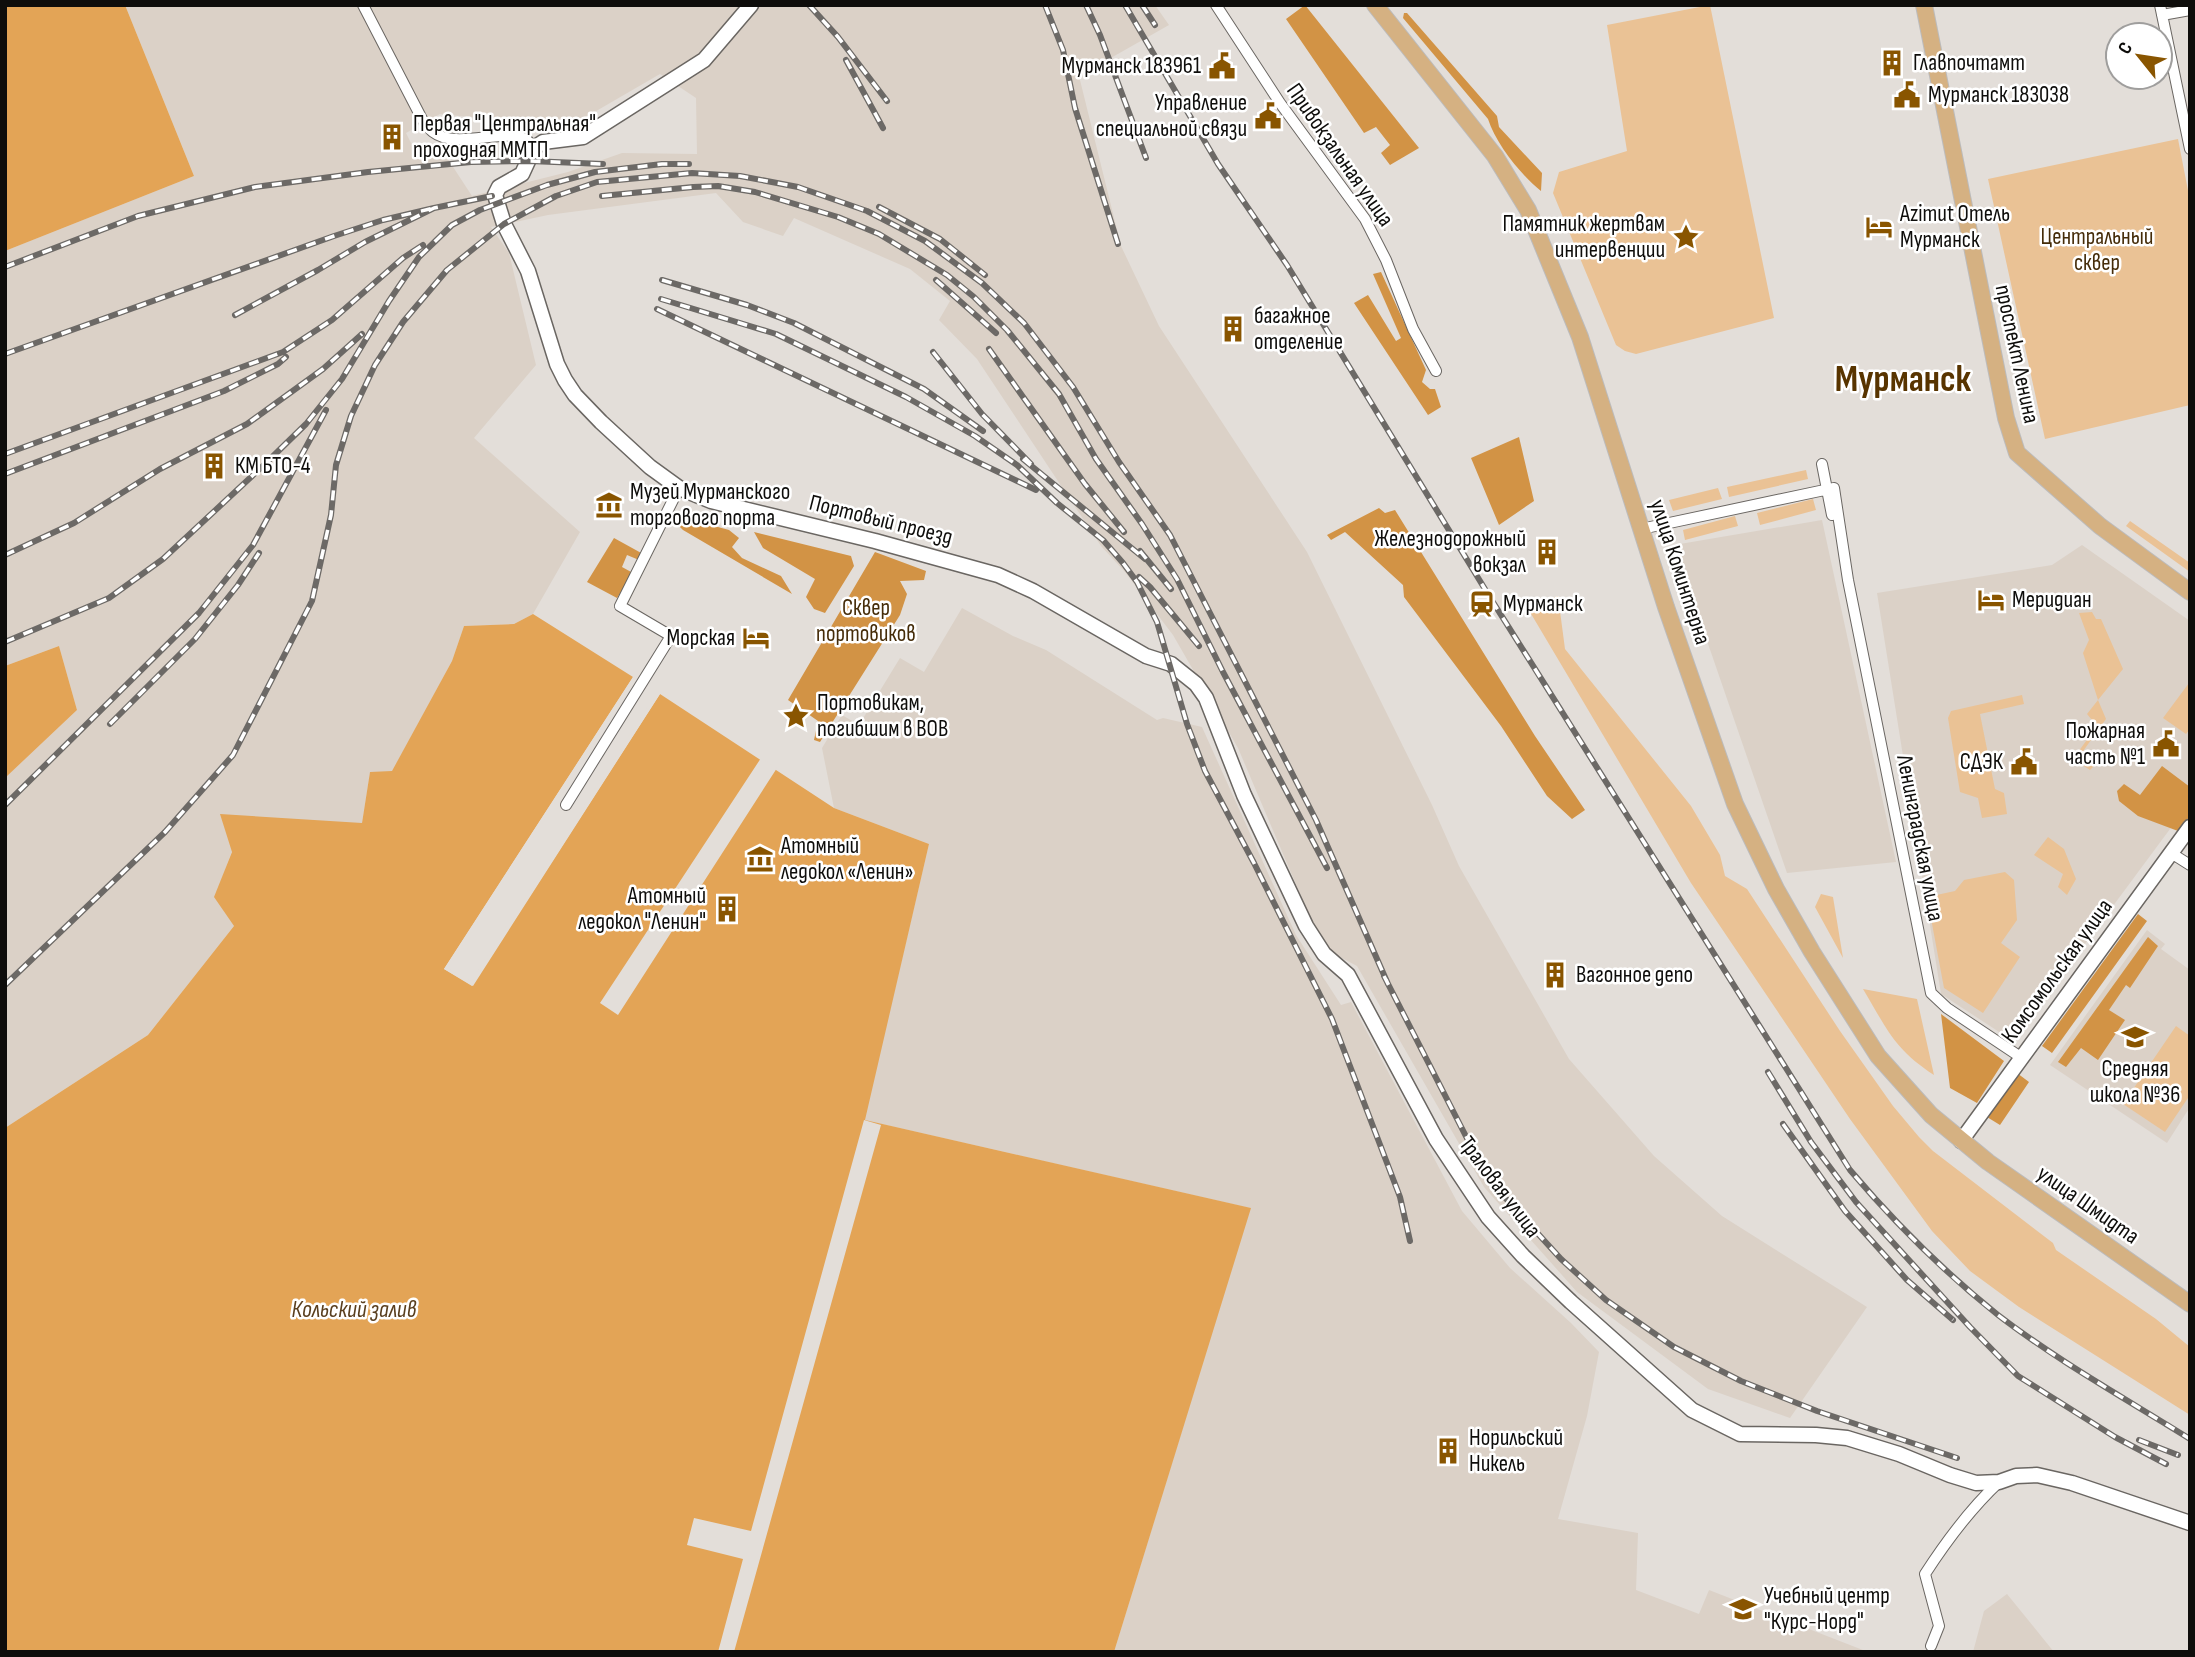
<svg xmlns="http://www.w3.org/2000/svg" width="2195" height="1657" viewBox="0 0 2195 1657" font-family="'Sofia Sans Condensed',sans-serif">
	<style>
		.built { fill: #dbd1c7; fill-rule: evenodd }
		.green { fill: #eac295 }
		.forest { fill: #d29345 }
		.water { fill: #e3a456 }
		.pier { fill: #e3ded9 }
		.lines { fill: none; stroke-linecap: round; stroke-linejoin: round }
		.street-casing { stroke: #6a6662; stroke-width: 12 }
		.secondary-casing { stroke: #6a6662; stroke-width: 17 }
		.primary-casing { stroke: #bcbbbb; stroke-width: 18 }
		.street { stroke: #fff; stroke-width: 10 }
		.secondary { stroke: #fff; stroke-width: 14 }
		.primary { stroke: #d5b182; stroke-width: 16 }
		.rail-casing { stroke: #6c6966; stroke-width: 6 }
		.rail { stroke: #fff; stroke-width: 3.5; stroke-dasharray: 10; stroke-linecap: butt }
		.labels { text-anchor: middle; dominant-baseline: central; stroke-width: 5; stroke-linejoin: round; paint-order: stroke }
		.poi-label { font-size: 23px; fill: #0e0d0b; stroke: #fff; text-anchor: start }
		.street-label { font-size: 23px; fill: #0e0d0b; stroke: #fff }
		.park-label { font-size: 23px; fill: #452c09; stroke: #fff }
		.water-label { font-size: 24px; font-style: italic; fill: #5a3f1f; stroke: #fff }
		.town-label { font-size: 37px; font-weight: bold; fill: #583400; stroke: #fff }
	</style>
	<rect width="100%" height="100%" fill="#e3ded9"/>
	<path class="built" d="M125,5H1155L1169,25L1079,76L1121,246L1159,326L1307,552L1432,805L1459,866L1569,1059L1654,1156L1722,1216L1867,1307L1790,1418L1708,1389L1577,1292L1484,1187L1357,966L1323,948L1238,748L1173,635L1125,572L1101,546L977,359L939,320L950,301L910,269L794,218L783,236L743,222L716,193L548,215L491,227L509,253L536,365L474,438L580,532L533,614L514,624L464,626L452,661L392,772L370,773L362,823L232,851L215,897L234,926L148,1035L5,1128V778L77,710L59,646L5,666V251L194,176ZM660,74L696,98L697,154L622,153L568,172L472,196L442,150L415,151L406,133L440,114L521,122L579,121Z
		M1822,520L1896,862L1787,873L1674,545Z
		M2082,545L2190,621V802L2013,1041L1941,994L1877,593L2052,565Z
		M962,608L1013,636L1046,650L1157,720L1163,718L1202,727L1296,935L1341,1005L1351,1002L1462,1211L1510,1268L1571,1323L1599,1352L1587,1416L1558,1519L1638,1533L1636,1590L1699,1614L1709,1590L1868,1652H1114L1250,1208L864,1120L929,844L834,808L822,748L842,715L859,725L900,658L924,672Z
		M2147,930L2165,944L2161,949L2190,970V1107L2167,1143L2050,1065Z
		M2007,1594L2054,1652H1973L1984,1611Z"/>
	<path class="green" d="M1710,5L1774,318L1636,354L1625,351L1616,345L1553,193L1559,172L1627,151L1607,25Z
		M2178,139L2190,201V405L2045,439L1988,179Z
		M1806,470L1808,479L1729,497L1727,487Z
		M1718,488L1722,499L1673,511L1669,500Z
		M1813,499L1816,510L1760,525L1757,513Z
		M1735,516L1738,526L1685,540L1683,530Z
		M2130,521L2190,563V572L2126,526Z
		M1558,596L1565,649L1691,806L1720,855L1725,876L1747,889L1840,1031L1893,1106L1919,1137L1933,1151L2053,1243L2056,1250L2156,1319L2190,1347V1415L2019,1307L1970,1271L1932,1231L1850,1119L1691,883L1524,602L1540,603Z
		M2092,612L2096,619H2101L2123,669L2098,700L2106,719L2081,754L2095,765L2090,770L2073,759L2097,726L2087,714L2098,700L2083,653L2089,640L2079,613Z
		M2189,683L2190,729L2186,734L2163,718Z
		M2022,695L2024,704L1980,714L1995,789L2004,793L2007,814L1982,818L1978,798L1960,792L1948,718L1951,711Z
		M2048,837L2064,849L2076,879L2067,895L2058,887L2063,874L2034,855Z
		M2005,872L2014,880L2017,920L2001,943L2020,957L1983,1013L1944,988L1927,897L1955,891L1964,880Z
		M1821,894L1833,897L1843,958L1815,907Z
		M1863,989L1917,999L1934,1075C1894,1049 1887,1029 1863,989Z
		M2176,1026L2190,1036V1095L2165,1132L2123,1104Z"/>
	<path class="forest" d="M1305,5L1419,148L1390,165L1381,153L1390,145L1376,127L1364,133L1286,19Z
		M1404,13H1407L1497,116L1499,127L1542,173L1541,191C1521,175 1496,144 1488,119L1403,18Z
		M1381,272L1426,370L1422,382L1430,389H1435L1441,407L1428,415L1354,303L1368,295L1396,341L1401,338L1373,274Z
		M1519,437L1534,501L1499,525L1471,458Z
		M1379,508L1385,513L1395,510L1535,736L1585,810L1572,819L1547,796L1501,726L1404,597L1403,585L1345,532L1331,540L1327,535Z
		M674,515L729,530L739,538L732,547L742,558L781,576L792,594L683,530L674,521Z
		M754,532L851,556L854,566L825,613L814,609L806,597L815,579L763,548Z
		M614,538L643,554L639,560L627,555L622,567L633,573L617,598L587,582Z
		M875,552L926,571L924,580L900,581L907,594L900,615L820,742L814,740L818,721L788,700Z
		M2162,766L2190,787V816L2178,831L2138,816L2119,801L2117,791L2124,784L2140,795Z
		M2138,914L2147,921L2052,1053L2042,1046Z
		M2148,937L2158,946L2130,988L2126,985L2109,1010L2125,1020L2098,1060L2081,1048L2066,1067L2058,1062Z
		M1941,1014L2004,1061L1977,1103L1950,1088Z
		M2017,1073L2029,1082L2000,1125L1987,1117Z"/>
	<path class="water" d="M5,5H125L194,176L5,251Z
		M533,614L633,677L444,969L473,986L660,694L834,808L929,844L865,1120L1251,1208L1114,1652H5V1128L148,1035L234,926L214,897L232,852L220,814L362,823L370,772L392,771L452,661L464,626L514,624Z
		M59,646L77,710L5,778V666Z"/>
	<path class="pier" d="M633,677L636,679L448,968L471,981L657,692L660,694L472,986L444,969Z
		M761,758L777,768L618,1015L600,1003Z
		M864,1120L881,1125L734,1652H718L743,1559L687,1545L694,1518L751,1531Z"/>
	<g class="lines">
		<g class="street-casing">
			<path id="street" d="M363,5L422,119C425,123 429,129 433,132C456,150 505,127 527,140C528,140 533,147 534,148
				M1216,5L1280,103L1365,219L1386,260L1413,329L1436,371
				M2160,5L2190,149
				M2162,15L2190,10
				M1822,464L1832,515
				M1641,529L1834,488L1848,580L1931,993L1947,1008L2022,1058
				M566,805L671,636L620,606L679,488
				M2171,853L2190,865
				M1931,1646L1939,1626L1925,1574C1947,1540 1969,1510 1999,1482"/>
		</g>
		<g class="secondary-casing">
			<path id="secondary" d="M751,5L704,60L583,137L543,142L534,148L522,174L499,187L495,195L504,224L528,271L557,364L565,380L575,395L601,422L650,467L679,488L711,501L875,541L998,575L1033,591L1146,656L1171,664L1196,684L1206,698L1244,795L1306,926L1324,954L1348,975L1436,1139L1488,1217L1523,1256L1571,1302L1692,1410L1740,1434L1816,1435L1847,1438L1899,1454L1950,1475L1976,1483L1999,1482L2016,1476L2037,1475L2072,1483L2190,1523
				M1961,1141L2190,827"/>
		</g>
		<g class="primary-casing">
			<path id="primary" d="M1375,5L1495,156L1528,210L1580,337L1666,607L1735,804L1776,889L1812,952L1878,1056L1931,1115L1988,1162L2190,1304
				M1924,5L2006,418L2017,453L2100,526L2190,592"/>
		</g>
		<use href="#street" class="street"/>
		<use href="#secondary" class="secondary"/>
		<use href="#primary" class="primary"/>
		<g class="rail-casing">
			<path id="rail" d="M809,5L838,37L887,101
				M1045,5L1063,50L1075,108L1118,244
				M1086,5L1100,35L1146,158
				M1125,5L1218,164L1287,265L1491,599L1850,1170C1895,1223 1943,1271 1998,1315C2058,1361 2126,1399 2190,1439
				M1142,5L1155,25
				M846,60L883,128
				M602,196L693,187L718,186L755,192L838,217L879,234L947,275L974,297L1007,330L1059,394L1096,459L1142,524L1177,579L1223,672L1327,868
				M879,207L940,239L985,275
				M5,267L138,216L255,187L368,172L471,162L530,161L603,164
				M662,280L747,305L794,323L924,389L983,431
				M936,280L996,333
				M661,299L776,334L906,397L975,436L1017,465L1057,503L1103,540L1123,563L1137,582L1157,622L1187,724L1205,771L1254,863L1332,1019L1400,1197L1410,1241
				M657,309L1036,490
				M235,315L318,270L365,242L434,208L492,196
				M989,349L1085,484L1124,532
				M933,352L982,414L1031,464
				M5,354L334,236L383,220L434,208
				M5,454L283,352L332,320L403,258L423,245
				M1023,459L1145,559
				M5,474L224,391L278,364L286,357
				M1140,551L1171,589
				M5,555L74,523L160,469L247,424L323,369L362,334
				M1139,577L1150,587L1199,646
				M5,642L109,598L163,559L265,464L306,424L342,379L389,301L419,257L452,225L480,210L547,185L595,172L662,164H689
				M110,724L195,639L238,585L259,553
				M5,805L199,613L253,545L326,410
				M1384,976L1475,1154L1499,1191L1561,1259L1606,1300L1674,1347L1741,1381L1817,1411L1957,1458
				M5,985L165,832L233,755L312,601L331,515L336,465L351,416L375,365L403,322L447,270L504,224L556,196L597,182L692,173L740,176L798,187L867,211L925,241L982,283L1024,323L1073,387L1119,462L1170,535L1316,820L1388,984
				M1768,1072L1811,1142L1856,1202L1970,1327L2018,1376L2115,1437L2166,1464
				M1783,1124L1845,1211L1907,1280L1953,1320
				M2139,1440L2178,1455"/>
		</g>
		<use href="#rail" class="rail"/>
	</g>
	<defs>
		<g id="building-bare" transform="scale(2.1)"><path d="M-4-6H4V6H1V3H-1V6H-4ZM-2.5-4.3h1.7v1.8h-1.7ZM.8-4.3h1.7v1.8H.8ZM-2.5-1h1.7V.8h-1.7ZM.8-1h1.7V.8H.8Z" fill="#895500" stroke="#fff" stroke-width="2.5" paint-order="stroke"/></g>
		<g id="civic-bare" transform="scale(2.1)"><path d="M-.6-6.5H3V-4.5H.6V-3L4-1V1h2V6H-6V1h2V-1L-.6-3ZM-1.2 2.5V6h2.4V2.5Z" fill="#895500" stroke="#fff" stroke-width="2.5" paint-order="stroke"/></g>
		<g id="hotel-bare" transform="scale(2.1)"><path d="M-6-4.5h1.5V1H6V5H4.5V3h-9V5H-6ZM-4 0a1.8 1.8 0 1 1 3.6 0ZM.5 0V-2.5h3Q6-2.5 6 0Z" fill="#895500" stroke="#fff" stroke-width="2.5" paint-order="stroke"/></g>
		<g id="sight-bare" transform="scale(2.1)"><path d="M0-6L1.8-2.2L6-1.7L2.9 1.2L3.7 5.4L0 3.3L-3.7 5.4L-2.9 1.2L-6-1.7L-1.8-2.2Z" fill="#895500" stroke="#fff" stroke-width="2.5" paint-order="stroke"/></g>
		<g id="museum-bare" transform="scale(2.1)"><path d="M0-6L6-3V-2H-6V-3ZM-5-1h2V3h-2ZM-1-1h2V3h-2ZM3-1h2V3H3ZM-6 4H6V6H-6Z" fill="#895500" stroke="#fff" stroke-width="2.5" paint-order="stroke"/></g>
		<g id="station-bare" transform="scale(2.1)"><path d="M-3-6H3Q5-6 5-4V2Q5 4 3 4L4.5 6H3L1.5 4h-3L-3 6H-4.5L-3 4Q-5 4-5 2V-4Q-5-6-3-6ZM-3.5-4v3h7v-3ZM-3.5 1v1.5H-2V1ZM2 1v1.5H3.5V1Z" fill="#895500" stroke="#fff" stroke-width="2.5" paint-order="stroke"/></g>
		<g id="school-bare" transform="scale(2.1)"><path d="M0-5L7-2L0 1L-7-2ZM-4 1L0 2.5L4 1V4Q0 6-4 4Z" fill="#895500" stroke="#fff" stroke-width="2.5" paint-order="stroke"/></g>
	</defs>
	<g fill-rule="evenodd">
		<use href="#building-bare" x="1892" y="63"/>
		<use href="#civic-bare" x="1222" y="66"/>
		<use href="#civic-bare" x="1907" y="95"/>
		<use href="#civic-bare" x="1268" y="116"/>
		<use href="#building-bare" x="392" y="137"/>
		<use href="#hotel-bare" x="1879" y="227"/>
		<use href="#sight-bare" x="1686" y="237"/>
		<use href="#building-bare" x="1233" y="329"/>
		<use href="#building-bare" x="214" y="466"/>
		<use href="#museum-bare" x="609" y="505"/>
		<use href="#building-bare" x="1547" y="552"/>
		<use href="#hotel-bare" x="1991" y="600"/>
		<use href="#station-bare" x="1482" y="604"/>
		<use href="#hotel-bare" x="756" y="638"/>
		<use href="#sight-bare" x="796" y="716"/>
		<use href="#civic-bare" x="2166" y="744"/>
		<use href="#civic-bare" x="2024" y="762"/>
		<use href="#museum-bare" x="760" y="859"/>
		<use href="#building-bare" x="727" y="909"/>
		<use href="#building-bare" x="1555" y="975"/>
		<use href="#school-bare" x="2135" y="1037"/>
		<use href="#building-bare" x="1448" y="1451"/>
		<use href="#school-bare" x="1743" y="1609"/>
	</g>
	<g class="labels">
		<g class="poi-label">
			<text x="1913" y="63">Главпочтамт</text>
			<text x="1201" y="66" text-anchor="end">Мурманск 183961</text>
			<text x="1928" y="95">Мурманск 183038</text>
			<text x="1247" y="103" text-anchor="end">Управление<tspan x="1247" dy="26">специальной связи</tspan></text>
			<text x="413" y="124">Первая "Центральная"<tspan x="413" dy="26">проходная ММТП</tspan></text>
			<text x="1900" y="214">Azimut Отель<tspan x="1900" dy="26">Мурманск</tspan></text>
			<text x="1665" y="224" text-anchor="end">Памятник жертвам<tspan x="1665" dy="26">интервенции</tspan></text>
			<text x="1254" y="316">багажное<tspan x="1254" dy="26">отделение</tspan></text>
			<text x="235" y="466">КМ БТО-4</text>
			<text x="630" y="492">Музей Мурманского<tspan x="630" dy="26">торгового порта</tspan></text>
			<text x="1526" y="539" text-anchor="end">Железнодорожный<tspan x="1526" dy="26">вокзал</tspan></text>
			<text x="2012" y="600">Меридиан</text>
			<text x="1503" y="604">Мурманск</text>
			<text x="735" y="638" text-anchor="end">Морская</text>
			<text x="817" y="703">Портовикам,<tspan x="817" dy="26">погибшим в ВОВ</tspan></text>
			<text x="2145" y="731" text-anchor="end">Пожарная<tspan x="2145" dy="26">часть №1</tspan></text>
			<text x="2003" y="762" text-anchor="end">СДЭК</text>
			<text x="781" y="846">Атомный<tspan x="781" dy="26">ледокол «Ленин»</tspan></text>
			<text x="706" y="896" text-anchor="end">Атомный<tspan x="706" dy="26">ледокол "Ленин"</tspan></text>
			<text x="1576" y="975">Вагонное депо</text>
			<text x="2135" y="1069" text-anchor="middle">Средняя<tspan x="2135" dy="26">школа №36</tspan></text>
			<text x="1469" y="1438">Норильский<tspan x="1469" dy="26">Никель</tspan></text>
			<text x="1764" y="1596">Учебный центр<tspan x="1764" dy="26">"Курс-Норд"</tspan></text>
		</g>
		<g class="street-label">
			<text transform="translate(1340 155) rotate(55)">Привокзальная улица</text>
			<text transform="translate(2017 354) rotate(78)">проспект Ленина</text>
			<text transform="translate(881 520) rotate(14)">Портовый проезд</text>
			<text transform="translate(1680 572) rotate(72)">улица Коминтерна</text>
			<text transform="translate(1920 838) rotate(79)">Ленинградская улица</text>
			<text transform="translate(2057 971) rotate(-54)">Комсомольская улица</text>
			<text transform="translate(1500 1187) rotate(53)">Траловая улица</text>
			<text transform="translate(2088 1205) rotate(35)">улица Шмидта</text>
		</g>
		<g class="park-label">
			<text x="2097" y="237">Центральный<tspan x="2097" dy="26">сквер</tspan></text>
			<text x="866" y="608">Сквер<tspan x="866" dy="26">портовиков</tspan></text>
		</g>
		<g class="water-label">
			<text x="354" y="1309">Кольский залив</text>
		</g>
		<g class="town-label">
			<text x="1903" y="380">Мурманск</text>
		</g>
	</g>
	<rect width="2195" height="1657" fill="none" stroke="#0e0d0b" stroke-width="14"/>
	<g transform="translate(2139 56) rotate(300)"><circle r="33" fill="#ffffff" stroke="#9f9e9d" stroke-width="2"/>
	<path d="M0-5L12 26L0 18L-12 26Z" fill="#895500"/>
	<text y="-10" font-size="19" font-weight="bold" text-anchor="middle" fill="#0e0d0b">С</text>
	</g>
</svg>
